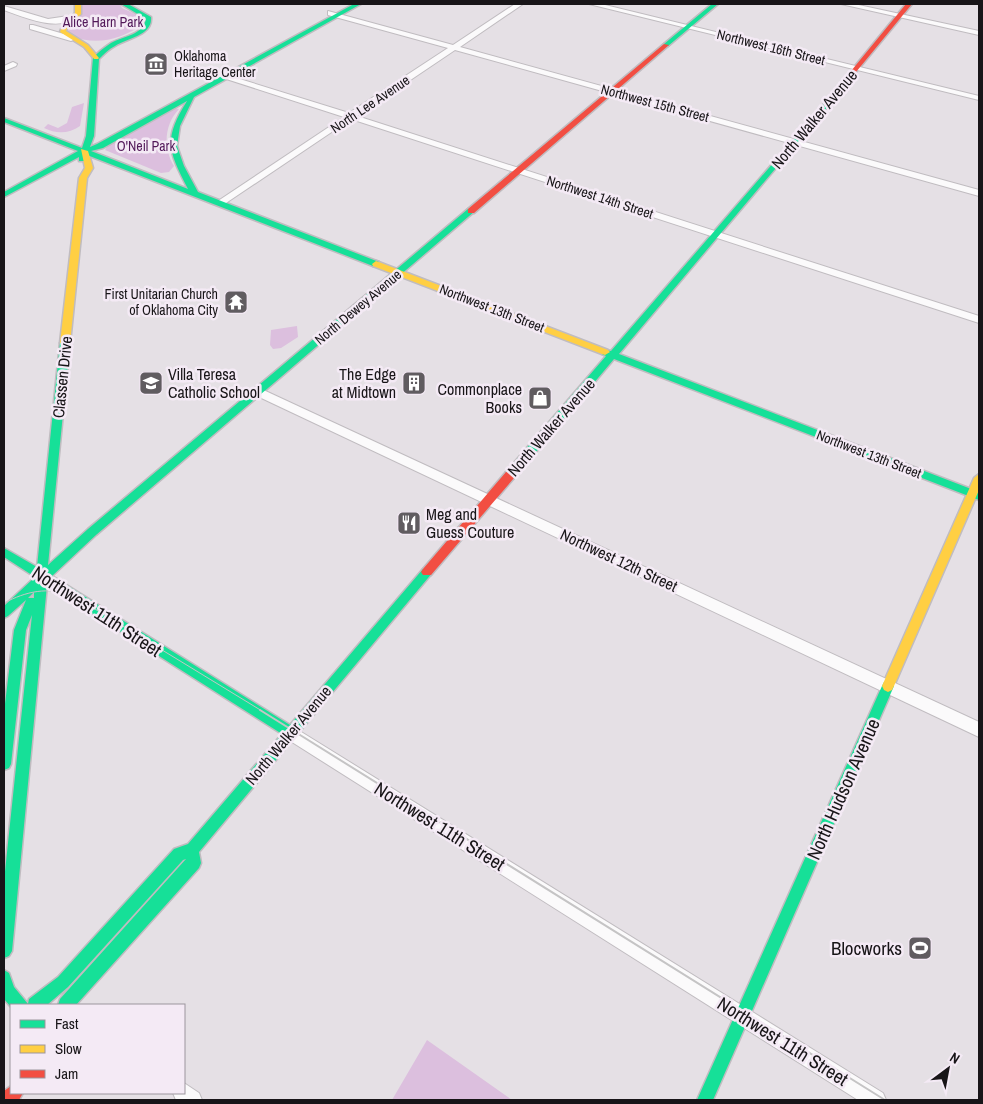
<svg xmlns="http://www.w3.org/2000/svg" width="983" height="1104" viewBox="0 0 983 1104" font-family="'Archivo Narrow',sans-serif">
	<style>
		.green { fill: #dcbfde }
		.lines { fill: none; stroke-linecap: round; stroke-linejoin: round }
		.street-casing { stroke: #c0bcc0; stroke-width: 2 }
		.fast-casing { stroke: #c0bcc0; stroke-width: 3 }
		.slow-casing { stroke: #c0bcc0; stroke-width: 3 }
		.jam-casing { stroke: #c0bcc0; stroke-width: 3 }
		.street { fill: #fbfafb; fill-rule: evenodd }
		.fast { fill: #16e098; fill-rule: evenodd }
		.slow { fill: #ffcf43; fill-rule: evenodd }
		.jam { fill: #f24e42; fill-rule: evenodd }
		.tram-far1 { stroke: #c5c4c5; stroke-width: 1 }
		.tram { stroke: #c5c4c5; stroke-width: 2 }
		.labels { text-anchor: middle; dominant-baseline: central; stroke-width: 5; stroke-linejoin: round; paint-order: stroke }
		.far-park-label { font-size: 14px; fill: #521859; stroke: #f4eaf5 }
		.far-street-label { font-size: 14px; fill: #181518; stroke: #f4eaf5 }
		.far-poi-label { font-size: 14px; fill: #181518; stroke: #f4eaf5; text-anchor: start }
		.street-label { font-size: 16px; fill: #181518; stroke: #f4eaf5 }
		.poi-label { font-size: 16px; fill: #181518; stroke: #f4eaf5; text-anchor: start }
		.near-street-label { font-size: 19px; fill: #181518; stroke: #f4eaf5 }
		.near-poi-label { font-size: 19px; fill: #181518; stroke: #f4eaf5; text-anchor: end }
	</style>
	<rect width="100%" height="100%" fill="#e5e0e5"/>
	<path class="green" d="M81,4H120L122,8L144,18L143,25C120,39 96,47 70,35L68,31L71,23L82,13Z
		M84,103L80,126C69,134 56,134 44,128L48,124L58,128L67,123L72,107Z
		M175,108L179,109C164,125 163,148 174,166L169,172L161,173L105,150L109,144Z
		M297,326L298,337L281,348L273,349L270,345L271,330Z
		M427,1040L512,1100H392Z"/>
	<g class="lines">
		<g class="street-casing">
			<path id="street" d="M515,4H523L460,47L979,190V196L455,50L357,116L979,316V323L351,119L223,205L215,203L344,117L217,76V72L349,113L448,48L328,15V11L453,45Z
				M589,4H601L979,96V100Z
				M841,4H854L979,31V35Z
				M4,6L48,19L75,15L79,17C57,32 26,18 4,10Z
				M33,25L74,37L75,39L71,41L30,29V25Z
				M13,62L17,64L16,66L4,71V66Z
				M259,388L979,722V737L255,395L253,392L255,389Z
				M290,725L883,1093L886,1100H858L284,737L282,732L284,727Z
				M184,1083L199,1093L202,1100H176L173,1093H184Z"/>
		</g>
		<g class="fast-casing">
			<path id="fast" d="M121,4H128L151,17C153,35 128,38 115,46C109,49 104,54 99,59L94,136L90,147L97,144L354,4H361L194,97L180,126L177,146L184,166L198,192L379,262V266H373L87,155L85,161H79V157L4,197V192L78,151L4,122V118L82,148L86,136L93,58C98,52 105,47 111,43C124,36 143,35 146,19ZM187,101C163,140 168,150 188,189L91,151L103,148Z
				M712,4H718L668,46H664V44Z
				M824,104L829,105L619,354L979,492V500L614,359L514,478H506L505,475L506,472L606,356L602,354V350L611,351Z
				M468,209L475,211L96,535L52,576L290,725L423,569H431L433,572L199,852L201,863L199,868L76,1005H58L60,999L186,859L183,860L68,987L47,1005H11V1007L4,999V970L9,973L14,987L28,1004L29,999L58,977L174,849L188,844L282,734L47,585L12,951L9,956L4,958V881L32,615L26,630L11,764L9,768L4,770V712L14,630L26,600L8,616L4,618V606L35,577L4,557V548L37,567L60,343L65,340L70,343L48,565L88,529ZM34,592V598H28Z
				M888,680L892,682L894,686L713,1100H697L882,686L884,682Z"/>
		</g>
		<g class="slow-casing">
			<path id="slow" d="M75,4H81V14L68,26L66,31L88,45L99,58L98,59H94L84,47L60,32L63,24L75,13Z
				M81,149L88,151L93,168L87,178L70,343L65,346L60,343L79,178L85,168Z
				M376,261L608,350L610,352L605,355L602,354L373,266L372,264Z
				M979,474V490L894,686L892,690L888,692L884,690L882,686L974,478Z"/>
		</g>
		<g class="jam-casing">
			<path id="jam" d="M906,4H912L828,106H824V104Z
				M664,44L669,45L474,213H468V209Z
				M510,471L514,472L515,475L514,478L431,575H423L421,572L423,569L506,472Z
				M11,1086V1093H23L19,1100H4V1091Z"/>
		</g>
		<use href="#street" class="street"/>
		<use href="#fast" class="fast"/>
		<use href="#slow" class="slow"/>
		<use href="#jam" class="jam"/>
		<path class="tram-far1" d="M4,603C27,591 47,587 72,595L262,711"/>
		<path class="tram" d="M260,710L885,1100"/>
	</g>
	<defs>
		<g id="museum-square" transform="scale(1.25)"><rect x="-9" y="-9" width="18" height="18" rx="4" fill="#605c60" stroke="#f4eaf5"/><path d="M0-6L6-3V-2H-6V-3ZM-5-1h2V3h-2ZM-1-1h2V3h-2ZM3-1h2V3H3ZM-6 4H6V6H-6Z" fill="#fff"/></g>
		<g id="temple-square" transform="scale(1.25)"><rect x="-9" y="-9" width="18" height="18" rx="4" fill="#605c60" stroke="#f4eaf5"/><path d="M0-6L5-2H3V0L6.5 2.5H4V6H1.5V3h-3V6H-4V2.5H-6.5L-3 0V-2H-5Z" fill="#fff"/></g>
		<g id="school-square" transform="scale(1.25)"><rect x="-9" y="-9" width="18" height="18" rx="4" fill="#605c60" stroke="#f4eaf5"/><path d="M0-5L7-2L0 1L-7-2ZM-4 1L0 2.5L4 1V4Q0 6-4 4Z" fill="#fff"/></g>
		<g id="building-square" transform="scale(1.25)"><rect x="-9" y="-9" width="18" height="18" rx="4" fill="#605c60" stroke="#f4eaf5"/><path d="M-4-6H4V6H1V3H-1V6H-4ZM-2.5-4.3h1.7v1.8h-1.7ZM.8-4.3h1.7v1.8H.8ZM-2.5-1h1.7V.8h-1.7ZM.8-1h1.7V.8H.8Z" fill="#fff"/></g>
		<g id="shop-square" transform="scale(1.25)"><rect x="-9" y="-9" width="18" height="18" rx="4" fill="#605c60" stroke="#f4eaf5"/><path d="M-5-2.5h2.3a2.7 3.5 0 0 1 5.4 0H5L5.5 6h-11ZM-1.5-2.5h3a1.5 2.3 0 0 0-3 0Z" fill="#fff"/></g>
		<g id="restaurant-square" transform="scale(1.25)"><rect x="-9" y="-9" width="18" height="18" rx="4" fill="#605c60" stroke="#f4eaf5"/><path d="M-5-6h1v4h1v-4h1v4h1v-4h1v5L-1.5 .5V6h-2V.5L-5-1ZM5-6V6H3V1.5H1.5Q1.5-4 5-6Z" fill="#fff"/></g>
		<g id="stadium-square" transform="scale(1.25)"><rect x="-9" y="-9" width="18" height="18" rx="4" fill="#605c60" stroke="#f4eaf5"/><path d="M0-5a6.5 5 0 1 0 0 10a6.5 5 0 1 0 0-10ZM-3.5-1.8h7v3.6h-7Z" fill="#fff"/></g>
	</defs>
	<g fill-rule="evenodd">
		<use href="#museum-square" x="156" y="64"/>
		<use href="#temple-square" x="236" y="302"/>
		<use href="#school-square" x="151" y="383"/>
		<use href="#building-square" x="414" y="383"/>
		<use href="#shop-square" x="540" y="398"/>
		<use href="#restaurant-square" x="409" y="523"/>
		<use href="#stadium-square" x="920" y="948"/>
	</g>
	<g class="labels">
		<g class="far-park-label">
			<text x="103" y="22">Alice Harn Park</text>
			<text x="146" y="146">O'Neil Park</text>
		</g>
		<g class="far-street-label">
			<text transform="translate(771 47) rotate(14)">Northwest 16th Street</text>
			<text transform="translate(655 103) rotate(15)">Northwest 15th Street</text>
			<text transform="translate(370 104) rotate(-34)">North Lee Avenue</text>
			<text transform="translate(600 197) rotate(18)">Northwest 14th Street</text>
			<text transform="translate(358 307) rotate(-40)">North Dewey Avenue</text>
			<text transform="translate(492 308) rotate(21)">Northwest 13th Street</text>
			<text transform="translate(869 454) rotate(21)">Northwest 13th Street</text>
		</g>
		<g class="far-poi-label">
			<text x="174" y="56">Oklahoma<tspan x="174" dy="16">Heritage Center</tspan></text>
			<text x="218" y="294" text-anchor="end">First Unitarian Church<tspan x="218" dy="16">of Oklahoma City</tspan></text>
		</g>
		<g class="street-label">
			<text transform="translate(814 119) rotate(-50)">North Walker Avenue</text>
			<text transform="translate(62 377) rotate(-84)">Classen Drive</text>
			<text transform="translate(551 427) rotate(-49)">North Walker Avenue</text>
			<text transform="translate(619 560) rotate(25)">Northwest 12th Street</text>
			<text transform="translate(288 735) rotate(-50)">North Walker Avenue</text>
		</g>
		<g class="poi-label">
			<text x="168" y="374">Villa Teresa<tspan x="168" dy="18">Catholic School</tspan></text>
			<text x="396" y="374" text-anchor="end">The Edge<tspan x="396" dy="18">at Midtown</tspan></text>
			<text x="522" y="389" text-anchor="end">Commonplace<tspan x="522" dy="18">Books</tspan></text>
			<text x="426" y="514">Meg and<tspan x="426" dy="18">Guess Couture</tspan></text>
		</g>
		<g class="near-street-label">
			<text transform="translate(97 611) rotate(33)">Northwest 11th Street</text>
			<text transform="translate(843 789) rotate(-66)">North Hudson Avenue</text>
			<text transform="translate(440 826) rotate(32)">Northwest 11th Street</text>
			<text transform="translate(783 1041) rotate(32)">Northwest 11th Street</text>
		</g>
		<g class="near-poi-label">
			<text x="902" y="948">Blocworks</text>
		</g>
	</g>
	<rect width="983" height="1104" fill="none" stroke="#181518" stroke-width="10"/>
	<rect x="10" y="1004" width="175" height="90" fill="#f4eaf5" stroke="#9c959d"/>
	<rect x="20" y="1020" width="25" height="8" fill="#16e098" stroke="#9c959d"/>
	<text x="55" y="1029" font-size="15" fill="#181518">Fast</text>
	<rect x="20" y="1045" width="25" height="8" fill="#ffcf43" stroke="#9c959d"/>
	<text x="55" y="1054" font-size="15" fill="#181518">Slow</text>
	<rect x="20" y="1070" width="25" height="8" fill="#f24e42" stroke="#9c959d"/>
	<text x="55" y="1079" font-size="15" fill="#181518">Jam</text>
	<g transform="translate(948 1069) rotate(32)" stroke="#f4eaf5" stroke-width="4" paint-order="stroke">
	<path d="M0-4L9 19L0 12L-9 19Z" fill="#181518"/>
	<text y="-8" font-size="14" font-weight="bold" text-anchor="middle" fill="#181518">N</text>
	</g>
</svg>
